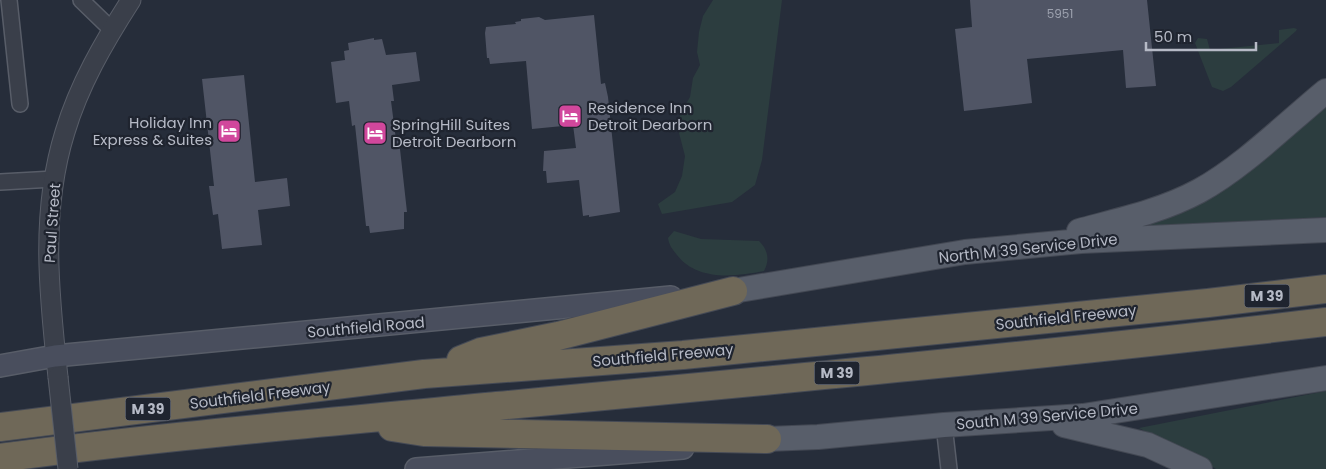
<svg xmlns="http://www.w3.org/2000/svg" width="1326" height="469" viewBox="0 0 1326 469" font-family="Poppins,sans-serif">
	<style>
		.green { fill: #2c3d3f }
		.building { fill: #505565 }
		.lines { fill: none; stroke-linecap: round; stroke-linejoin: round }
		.minor-casing { stroke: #585d68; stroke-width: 18 }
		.tertiary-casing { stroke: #585d68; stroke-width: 21 }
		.secondary-casing { stroke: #585d68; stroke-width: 24 }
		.primary-casing { stroke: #434853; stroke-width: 26 }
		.motorway-casing { stroke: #454a55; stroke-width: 30 }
		.minor { stroke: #3a3f4a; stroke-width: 15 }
		.tertiary { stroke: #3a3f4a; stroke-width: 19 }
		.secondary { stroke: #494e5d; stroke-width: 21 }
		.primary { stroke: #585e6a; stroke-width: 24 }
		.motorway { stroke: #6f6858; stroke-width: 28 }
		.tertiary-bridge-casing { stroke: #585d68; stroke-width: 21; stroke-linecap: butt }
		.tertiary-bridge { stroke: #3a3f4a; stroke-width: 19 }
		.labels { text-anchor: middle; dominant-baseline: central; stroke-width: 4.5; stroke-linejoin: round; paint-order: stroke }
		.number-label { font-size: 12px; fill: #9ca1ae }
		.shield { fill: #1f242f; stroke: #898d99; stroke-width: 1 }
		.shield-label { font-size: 14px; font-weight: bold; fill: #b6bac6 }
		.poi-label { font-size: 15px; fill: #b6bac6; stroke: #1f242f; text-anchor: start }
		.street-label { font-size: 15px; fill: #b6bac6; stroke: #1f242f }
	</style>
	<rect width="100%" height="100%" fill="#262d3a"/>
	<path class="green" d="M713,0H782L762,160L755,185L732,202L662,214L658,204L675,192L682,176L685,156L679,133L680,114L690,97L693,78L700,65L697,52L699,32L703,16Z
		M1294,28L1297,29L1296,31L1231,87L1223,91L1212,87L1195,43L1198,38L1207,39L1210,50L1279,43V30Z
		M1326,97V217L1135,229Z
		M674,231L701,239L759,241C768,250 770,260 764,271C734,277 697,281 677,255C672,249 669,245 668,238Z
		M1326,391V469H1216L1139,428Z"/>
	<path class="building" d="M970,0H1147L1156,86L1126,88L1123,50L1027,59L1032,103L964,111L955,29L972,27Z
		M594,15L601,84L605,83L608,97L620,212L589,217V215L583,216L579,180L547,183L546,171H543L544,151L576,148L573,125L532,129L526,61L490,64L489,58H487L485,33L486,27L516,24L515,22L521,21V19L539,17L545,20Z
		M374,38V40L382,39L386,55L416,52L420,81L392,85L394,101H391L396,140H399L407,212H404V229L370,233L369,226H366L355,125L352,126L349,101L336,103L331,62L345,60L344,51L349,50L348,43Z
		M244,75L255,182L287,178L290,206L258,210L262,245L222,249L218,214L213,215L209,186H214L202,79Z"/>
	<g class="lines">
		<g class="minor-casing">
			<path id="minor" d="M9,0L20,104
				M81,0L112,30
				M0,182L54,179
				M944,425L949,469"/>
		</g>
		<g class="tertiary-casing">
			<path id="tertiary" d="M58,377C49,295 40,212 65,132C79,85 104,42 131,0"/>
		</g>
		<g class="secondary-casing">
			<path id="secondary" d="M0,366L55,356L671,297
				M416,469L683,448"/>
		</g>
		<g class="primary-casing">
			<path id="primary" d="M1079,231C1120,220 1162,211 1199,191C1243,167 1287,123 1326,91
				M733,291L965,252L1081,241L1326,230
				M1064,425L1148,445L1200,469
				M767,439L818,437L944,425L1083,416L1326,378"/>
		</g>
		<g class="motorway-casing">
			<path id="motorway" d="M461,360L481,352L558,336L733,291
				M0,427L424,374L683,355L846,339L1208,303L1326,289
				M392,427L424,432L767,439
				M0,458C162,436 324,423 486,407C766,381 1047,355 1326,322"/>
		</g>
		<use href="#minor" class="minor"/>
		<use href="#tertiary" class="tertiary"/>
		<use href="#secondary" class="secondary"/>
		<use href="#primary" class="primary"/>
		<use href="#motorway" class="motorway"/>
		<g class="tertiary-bridge-casing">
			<path id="tertiary-bridge" d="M58,377L68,469"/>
		</g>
		<use href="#tertiary-bridge" class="tertiary-bridge"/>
	</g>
	<defs>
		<g id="hotel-square" transform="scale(1.25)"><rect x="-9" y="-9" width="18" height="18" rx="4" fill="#d1479c" stroke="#1f242f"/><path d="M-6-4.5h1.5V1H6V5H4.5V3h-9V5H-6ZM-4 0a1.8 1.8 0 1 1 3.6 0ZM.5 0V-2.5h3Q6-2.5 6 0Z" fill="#fff"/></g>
	</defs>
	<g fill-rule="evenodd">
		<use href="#hotel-square" x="570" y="116"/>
		<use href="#hotel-square" x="229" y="131"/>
		<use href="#hotel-square" x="375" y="133"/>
	</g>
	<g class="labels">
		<g class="number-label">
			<text x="1060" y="13">5951</text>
		</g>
		<g class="shield">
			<rect x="1244.5" y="284.5" width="45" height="23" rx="4"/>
			<rect x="814.5" y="361.5" width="45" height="23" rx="4"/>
			<rect x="125.5" y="397.5" width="45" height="23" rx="4"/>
		</g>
		<g class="shield-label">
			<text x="1267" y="296">M 39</text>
			<text x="837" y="373">M 39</text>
			<text x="148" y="409">M 39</text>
		</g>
		<g class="poi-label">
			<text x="588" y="107">Residence Inn<tspan x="588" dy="17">Detroit Dearborn</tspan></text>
			<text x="212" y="122" text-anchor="end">Holiday Inn<tspan x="212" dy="17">Express &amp; Suites</tspan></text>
			<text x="392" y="124">SpringHill Suites<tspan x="392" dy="17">Detroit Dearborn</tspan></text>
		</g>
		<g class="street-label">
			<text transform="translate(52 223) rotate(-86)">Paul Street</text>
			<text transform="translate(1028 248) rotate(-6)">North M 39 Service Drive</text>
			<text transform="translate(1066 317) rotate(-6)">Southfield Freeway</text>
			<text transform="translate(366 327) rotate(-5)">Southfield Road</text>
			<text transform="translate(663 355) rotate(-5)">Southfield Freeway</text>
			<text transform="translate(260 395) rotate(-7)">Southfield Freeway</text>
			<text transform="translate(1047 416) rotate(-5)">South M 39 Service Drive</text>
		</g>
	</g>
	<path d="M1146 42v8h110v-8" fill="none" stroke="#b6bac6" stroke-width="2.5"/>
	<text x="1154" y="42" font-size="15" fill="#b6bac6" stroke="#1f242f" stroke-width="4" paint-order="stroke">50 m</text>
</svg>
